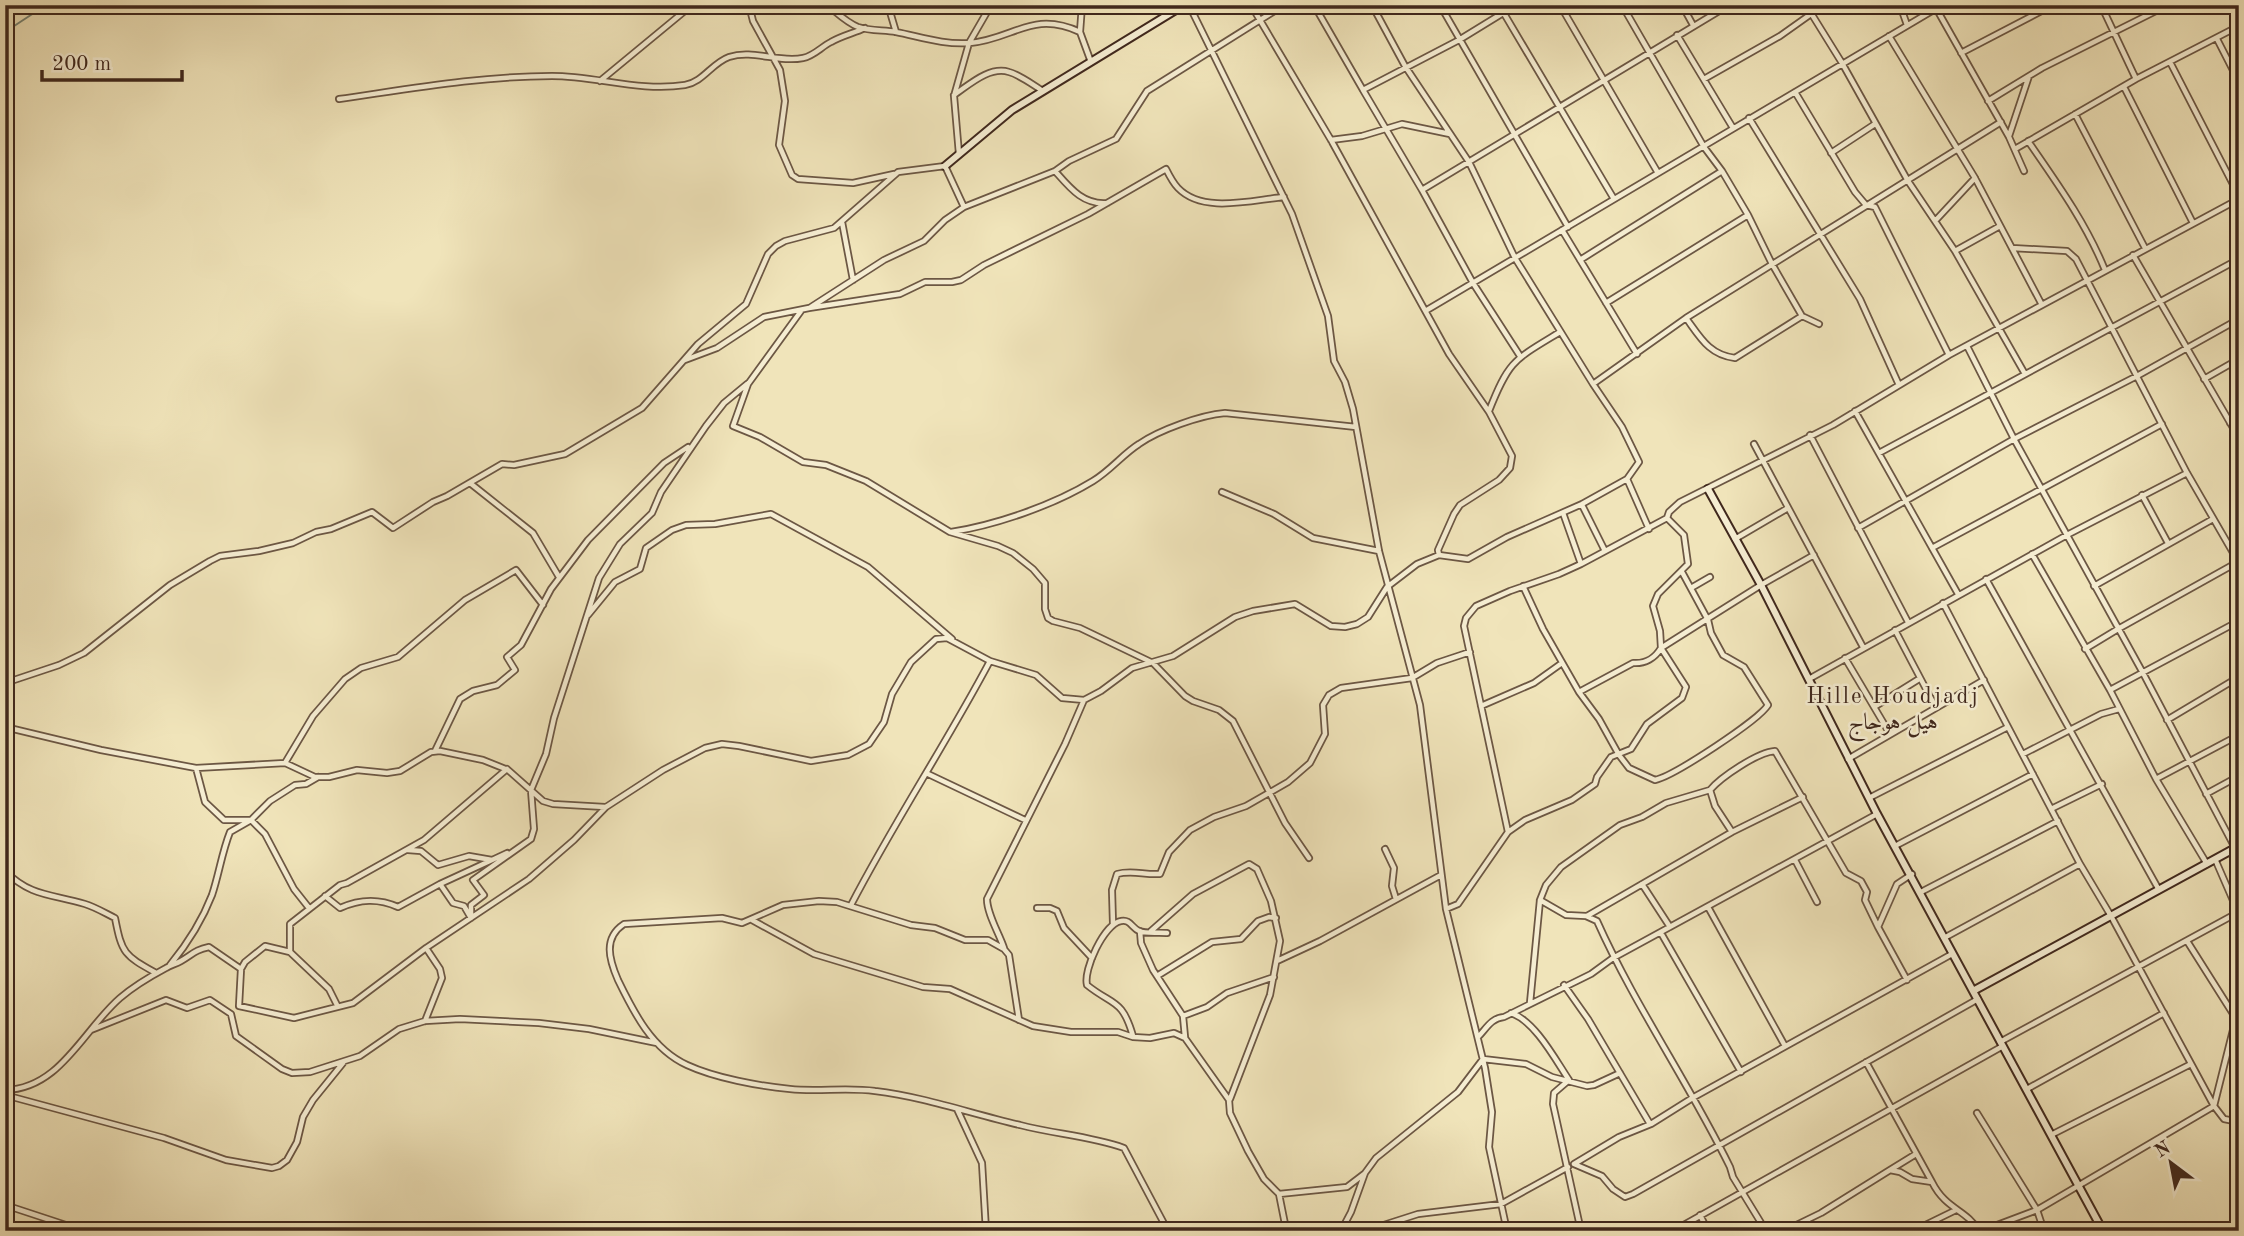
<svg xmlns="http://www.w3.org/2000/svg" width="2244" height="1236" viewBox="0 0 2244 1236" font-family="'Old Standard TT',Amiri,serif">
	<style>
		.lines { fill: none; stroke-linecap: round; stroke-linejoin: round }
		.stream { stroke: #768373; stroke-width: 2 }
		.street-casing { stroke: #6c5744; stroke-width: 8 }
		.secondary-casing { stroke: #40281d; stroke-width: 10 }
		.street { stroke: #f5edd2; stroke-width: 4.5 }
		.secondary { stroke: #f5edd2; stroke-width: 6 }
		.labels { text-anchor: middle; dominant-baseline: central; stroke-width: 5; stroke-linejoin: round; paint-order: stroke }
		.neighbourhood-label { font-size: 23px; letter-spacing: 2px; fill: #40281d; stroke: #f5edd2 }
	</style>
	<rect width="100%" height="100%" fill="#f0e4ba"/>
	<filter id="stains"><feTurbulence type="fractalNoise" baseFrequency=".00286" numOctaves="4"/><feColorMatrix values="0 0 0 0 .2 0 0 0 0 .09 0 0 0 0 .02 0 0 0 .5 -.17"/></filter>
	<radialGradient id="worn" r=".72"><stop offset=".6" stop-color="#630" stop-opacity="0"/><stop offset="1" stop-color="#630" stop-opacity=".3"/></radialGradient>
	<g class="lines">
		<path class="stream" d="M5,32L46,5"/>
		<g class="street-casing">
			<path id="street" d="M749,5L753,21L780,70L785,101L779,145L792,175L798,179L853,183L894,174
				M827,5C836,12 847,23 858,27C870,31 883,30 896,32C921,37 944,45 970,43C1014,39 1032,10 1080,32L1091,62
				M888,5L896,32
				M1189,5L1292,214L1328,316L1334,361L1345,382L1353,409L1379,551L1420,705L1446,909L1485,1068L1492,1112L1489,1147L1507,1231
				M1251,5L1331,140L1449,354L1489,412L1512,456L1510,468L1499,480L1460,505L1454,514L1438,550L1439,555
				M1314,5L1363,90
				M1372,5L1405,66L1469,162L1515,258L1593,384L1622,427L1639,462L1627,479L1649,529
				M1440,5L1568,227
				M1499,5L1614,199
				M1560,5L1658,173
				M1622,5L1704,147L1722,171L1748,215L1772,264L1802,316L1819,324
				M1682,5L1693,25
				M1806,5L1842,63L1908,181L1955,251L2025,374
				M1900,5L1907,25
				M2101,5L2136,79
				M2237,5L2239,7
				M1936,8L2009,137L2024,171
				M1080,32L1082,5
				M1677,35L1733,128
				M1889,36L1975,178L2042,305
				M2217,39L2239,82
				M1961,53L2053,5
				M2170,62L2239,196
				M1704,79L1780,36L1811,14
				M600,81L692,5
				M2124,87L2193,223
				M1795,92L1855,192L1866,205L1875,207L1949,355
				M954,95C969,85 989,66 1009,72C1020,75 1033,85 1043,91
				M339,99C409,89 481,76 552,76C596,76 640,92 685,85C703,82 712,63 729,57C753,49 778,63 803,58C814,56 821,47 831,42C841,36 854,33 865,28
				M1988,101L2042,68L2168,5
				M2075,114L2145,248
				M1749,118L1860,299L1899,385
				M2009,136L2029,76
				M1331,140L1362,136L1402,124L1450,134
				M2028,141C2057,183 2086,223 2105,270
				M2015,149L2136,79L2239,26
				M1831,153L1875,124
				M959,154L954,96L969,43L991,5
				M1055,171C1070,188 1083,205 1107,203
				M1422,190L1363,90L1459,40L1516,5
				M1935,221L1975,178
				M842,222L853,280
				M1562,230L1637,354
				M2012,248L2067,251L2076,259L2187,473L2239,563
				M1955,251L2000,226
				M2133,255L2239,438
				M1580,260L1722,171
				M1606,303L1748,215
				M811,307L884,260L924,241L945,220L964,207L1055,171L1069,161L1116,139L1147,91L1284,5
				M1427,310L1942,5
				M801,311L748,384L733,426L760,437L803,462L826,465L866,481L950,532L998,546L1013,553L1033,569L1045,583V609L1048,618L1053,621L1080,628L1153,663L1185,696L1193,701L1219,710L1233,721L1285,823L1309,858
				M1686,318C1700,337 1709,355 1735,358L1802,316
				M1967,346L2014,439L2143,673L2235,848
				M1520,356L1473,283L1422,190L1729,5
				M685,360L717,348L764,317L809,308L900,294L925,282H952L961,280L984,265L1088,214L1166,169C1169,175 1173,183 1178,188C1203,214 1251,200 1284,197
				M2204,379L2239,359
				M1593,384L1686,318L2001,122
				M1489,411C1509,360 1514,360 1560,332
				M1855,411L1958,594
				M2230,423L2239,418
				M1810,435L1908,622
				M1754,444L1863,647
				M1879,453L2239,259
				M470,483L533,533L559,577
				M1222,492L1274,514L1313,538L1379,551
				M2142,495L2168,543
				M1582,505L1605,551
				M1563,513L1581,564
				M1858,528L2014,439L2137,376L2239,319
				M951,532C996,525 1054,505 1093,481C1111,470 1123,454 1139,444C1159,430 1201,415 1225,413L1356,427
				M1735,539L1788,508
				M1932,548L2162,424
				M2032,554L2110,690L2156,779L2207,864
				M1986,579L2159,890
				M1523,586L1543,629L1579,692L1599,719L1619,755L1629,768L1655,780C1674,776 1759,720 1768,705L1744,667L1723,655L1711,633L1708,620L1682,572
				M2094,586L2213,519
				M1691,588L1710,577
				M1943,603L2080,864L2111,916L2214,1106L2224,1119L2239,1122
				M588,615L615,582L640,569L646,548L672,530L686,525L715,524L771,514L868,567L952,639
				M1895,630L1936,708
				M2085,649L2118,629L2238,562
				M1845,658L1890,734
				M1809,679L2067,535L2187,473
				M5,683L59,665L84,653L170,585L210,561L220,556L259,551L293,543L316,532L331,529L372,512L393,528L433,502L447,496L502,464L514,465L565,454L642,408L698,344L746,304L768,254L776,246L785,241L834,228L898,172L945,166L964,207
				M2110,690L2239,621
				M1579,692L1633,663C1645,664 1655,658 1661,648L1761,585L1814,555
				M1481,706L1534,683L1562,663
				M1874,707L1919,679
				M2167,720L2239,677
				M5,727L101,750L196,768L285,763L315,777H329L357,770L387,773L400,771L431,752L440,751L483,760L508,770L543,801L553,804L605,807
				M435,751L460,699L473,691L497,685L515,670L507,657L521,645L551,589L588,540L664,463L688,447
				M2023,754L2101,714L2119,709
				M1848,759L1984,680
				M285,763L313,716L345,679L361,668L398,657L465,600L516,570L543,605
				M196,768L205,802L224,820H251L265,834L294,889L309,908
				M926,773L1025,820
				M2156,779L2239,735
				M2206,794L2239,776
				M1869,798L2008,727
				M2051,809L2102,784
				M1508,832L1464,626L1466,618L1476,606L1510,591L1559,574L1581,564L1667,518L1669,512L1680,502L1833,425L1949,355L2239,199
				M1732,832L1715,806L1710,790C1721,777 1758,752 1775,751L1846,873L1861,881L1867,892L1865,900L1878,927
				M1895,846L2033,774
				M1385,849L1394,868L1392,886L1396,899
				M408,850L421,851L438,865L469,856L492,860L507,853
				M2215,859L2238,912
				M1795,860L1817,902
				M5,871C31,897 52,894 85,904C95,907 105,913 115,918C122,954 124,955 156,973
				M440,884L453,903L464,906L471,918V905L484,895L473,880L531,839L534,829L531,790L546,754L554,718L599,578L620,544L652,513L661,492L706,426L724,403L747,384
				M1642,884L1670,927
				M1921,892L2058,821
				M325,896L340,908C360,899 378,898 398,907L440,884L492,860
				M1540,900L1566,915L1586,916L1597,921C1635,1006 1689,1083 1730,1167L1733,1177L1766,1231
				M851,905C894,822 946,744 990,661
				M1708,907L1785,1046
				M1037,908H1050L1057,911L1064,928L1092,958
				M1446,909L1458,904L1508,832L1525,820L1572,800L1595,784L1597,777L1611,757L1631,749L1647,724L1682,698L1686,687L1661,648L1660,631L1653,606L1658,594L1688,564L1684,535L1667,518
				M1587,916L1732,832L1803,797
				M752,920L814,954L923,987L950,989L1033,1026L1071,1032H1118L1133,1037L1150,1038L1174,1033L1185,1038L1229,1100L1230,1113L1248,1151L1264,1179L1279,1194L1285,1224L1289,1231
				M1113,924L1112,890L1117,874C1132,870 1144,875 1160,874L1169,852L1190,830L1214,817L1246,806L1288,782L1310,763L1325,734L1323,705L1329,695L1341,688L1412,678L1437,663L1470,652
				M1140,931L1141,943L1153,970L1183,1016L1185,1037
				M1151,931L1193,894L1249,864L1257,869L1271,901L1280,941L1270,995L1230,1099
				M1661,933L1741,1072
				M1944,938L2080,864
				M2187,941L2235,1017
				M1004,948C999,933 987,914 987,899L1065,744L1084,700
				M290,952L329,989L337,1005
				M1952,954L1694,1097L1651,1124L1619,1137L1574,1164L1602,1176L1613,1189L1625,1197L1633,1194L1978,999
				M1277,961L1320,941L1441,875
				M170,965C188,943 202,921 212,895C219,874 222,852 230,832L251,820L270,801L295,785L306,784L318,777
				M241,969L239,1006L294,1018L353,1003L426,948
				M1157,976L1212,942L1241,939L1258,921L1269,917L1276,918
				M1907,980L1878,927L1897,884L1912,874
				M1564,985L1588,1019L1650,1124
				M1530,1003L1540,900L1546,885L1561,867L1620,825L1642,817L1666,803L1710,790
				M1511,1013C1535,1021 1555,1059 1569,1080L1554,1093L1553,1104L1581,1231
				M1183,1016L1207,1007L1227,993L1274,977
				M1019,1020L1009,955L1004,949L988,940H965L935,928L911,925L837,902L819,901L783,905L742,923L722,918L624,924C603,938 609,959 618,980C634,1013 652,1049 687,1065C715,1078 759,1086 790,1089C818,1092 847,1087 875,1091C925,1097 972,1114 1020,1125C1054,1134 1090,1136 1124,1148L1168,1231
				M425,1021L442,978L440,969L426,948L529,879L574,840L606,807L663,770L705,748L722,744L739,746L811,761L848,755L869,744L884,722L892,694L911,662L936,639L947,638L990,661L1036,675L1062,698L1084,700L1101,691L1132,668L1173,656L1235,617L1253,611L1295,604L1331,626L1345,627L1357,624L1368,617L1387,587L1417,564L1439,555L1468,559L1507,537L1582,504L1627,479
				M91,1030L166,1000L187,1008L210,1000L231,1014L236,1036L282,1069L292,1073L310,1072L360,1056L399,1029L425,1021L460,1019L539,1023L589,1029L657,1043
				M1133,1036C1122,998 1113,1006 1087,985C1083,970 1104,924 1121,921C1130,919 1132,928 1139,931C1146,934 1159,932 1167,933
				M1478,1037C1486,1029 1491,1018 1504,1017L1591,974L1613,958L1877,814
				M2000,1042L2239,912
				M1866,1062L1932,1182
				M2027,1089L2164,1013
				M5,1090C60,1089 83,1030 120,998C134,986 151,976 166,968C171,965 176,964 181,961C193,954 195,950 209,947L241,969L245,962L265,946L290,952V924L340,885L347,883L424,840L507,769
				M5,1095L164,1138L226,1160L272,1168L279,1166L287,1160L297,1142L303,1117L313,1100L343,1063
				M957,1109L982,1163L986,1231
				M1977,1113L2037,1210L2044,1231
				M2051,1135L2191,1064
				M1890,1170L1916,1154
				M1279,1194L1347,1187L1364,1174
				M5,1205L84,1231
				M1700,1215L1708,1231
				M1341,1231L1351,1212L1365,1173L1376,1158L1458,1092L1483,1059L1526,1064L1552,1077L1587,1086L1594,1085L1620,1073
				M1365,1231L1418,1214L1501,1204L1568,1167
				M1673,1231L2003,1046
				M1784,1231L1821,1213L1890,1170L1900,1172L1912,1179L1932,1182C1946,1210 1966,1209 1979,1231
				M1913,1231L1956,1210
				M1990,1231L1997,1225L2037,1210L2214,1106L2239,1006
				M2224,1231L2239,1225"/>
		</g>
		<g class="secondary-casing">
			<path id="secondary" d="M945,166L1012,110L1184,5
				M1708,489L1761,585L1877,814L2103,1231
				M1973,991L2239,846"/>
		</g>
		<use href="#street" class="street"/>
		<use href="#secondary" class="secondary"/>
	</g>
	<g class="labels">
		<g class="neighbourhood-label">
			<text x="1893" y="696">Hille Houdjadj<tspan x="1893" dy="26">هيل هوجاج</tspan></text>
		</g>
	</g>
	<rect width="2244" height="1236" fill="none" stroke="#f0e4ba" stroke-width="28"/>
	<rect x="7" y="7" width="2230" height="1222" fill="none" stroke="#40281d" stroke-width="3.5"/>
	<rect x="14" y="14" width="2216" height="1208" fill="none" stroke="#40281d" stroke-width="2"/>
	<g transform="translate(2171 1163) rotate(328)" stroke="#f5edd2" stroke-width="5" paint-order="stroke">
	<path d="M0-5L12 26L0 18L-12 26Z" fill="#40281d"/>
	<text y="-10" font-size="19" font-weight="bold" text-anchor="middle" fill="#40281d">N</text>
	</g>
	<path d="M42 70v10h140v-10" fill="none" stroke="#40281d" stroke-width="3.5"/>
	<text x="52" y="70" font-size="21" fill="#40281d" stroke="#f5edd2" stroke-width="5" paint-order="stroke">200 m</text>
	<rect width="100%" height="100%" filter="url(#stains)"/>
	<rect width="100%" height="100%" fill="url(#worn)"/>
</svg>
